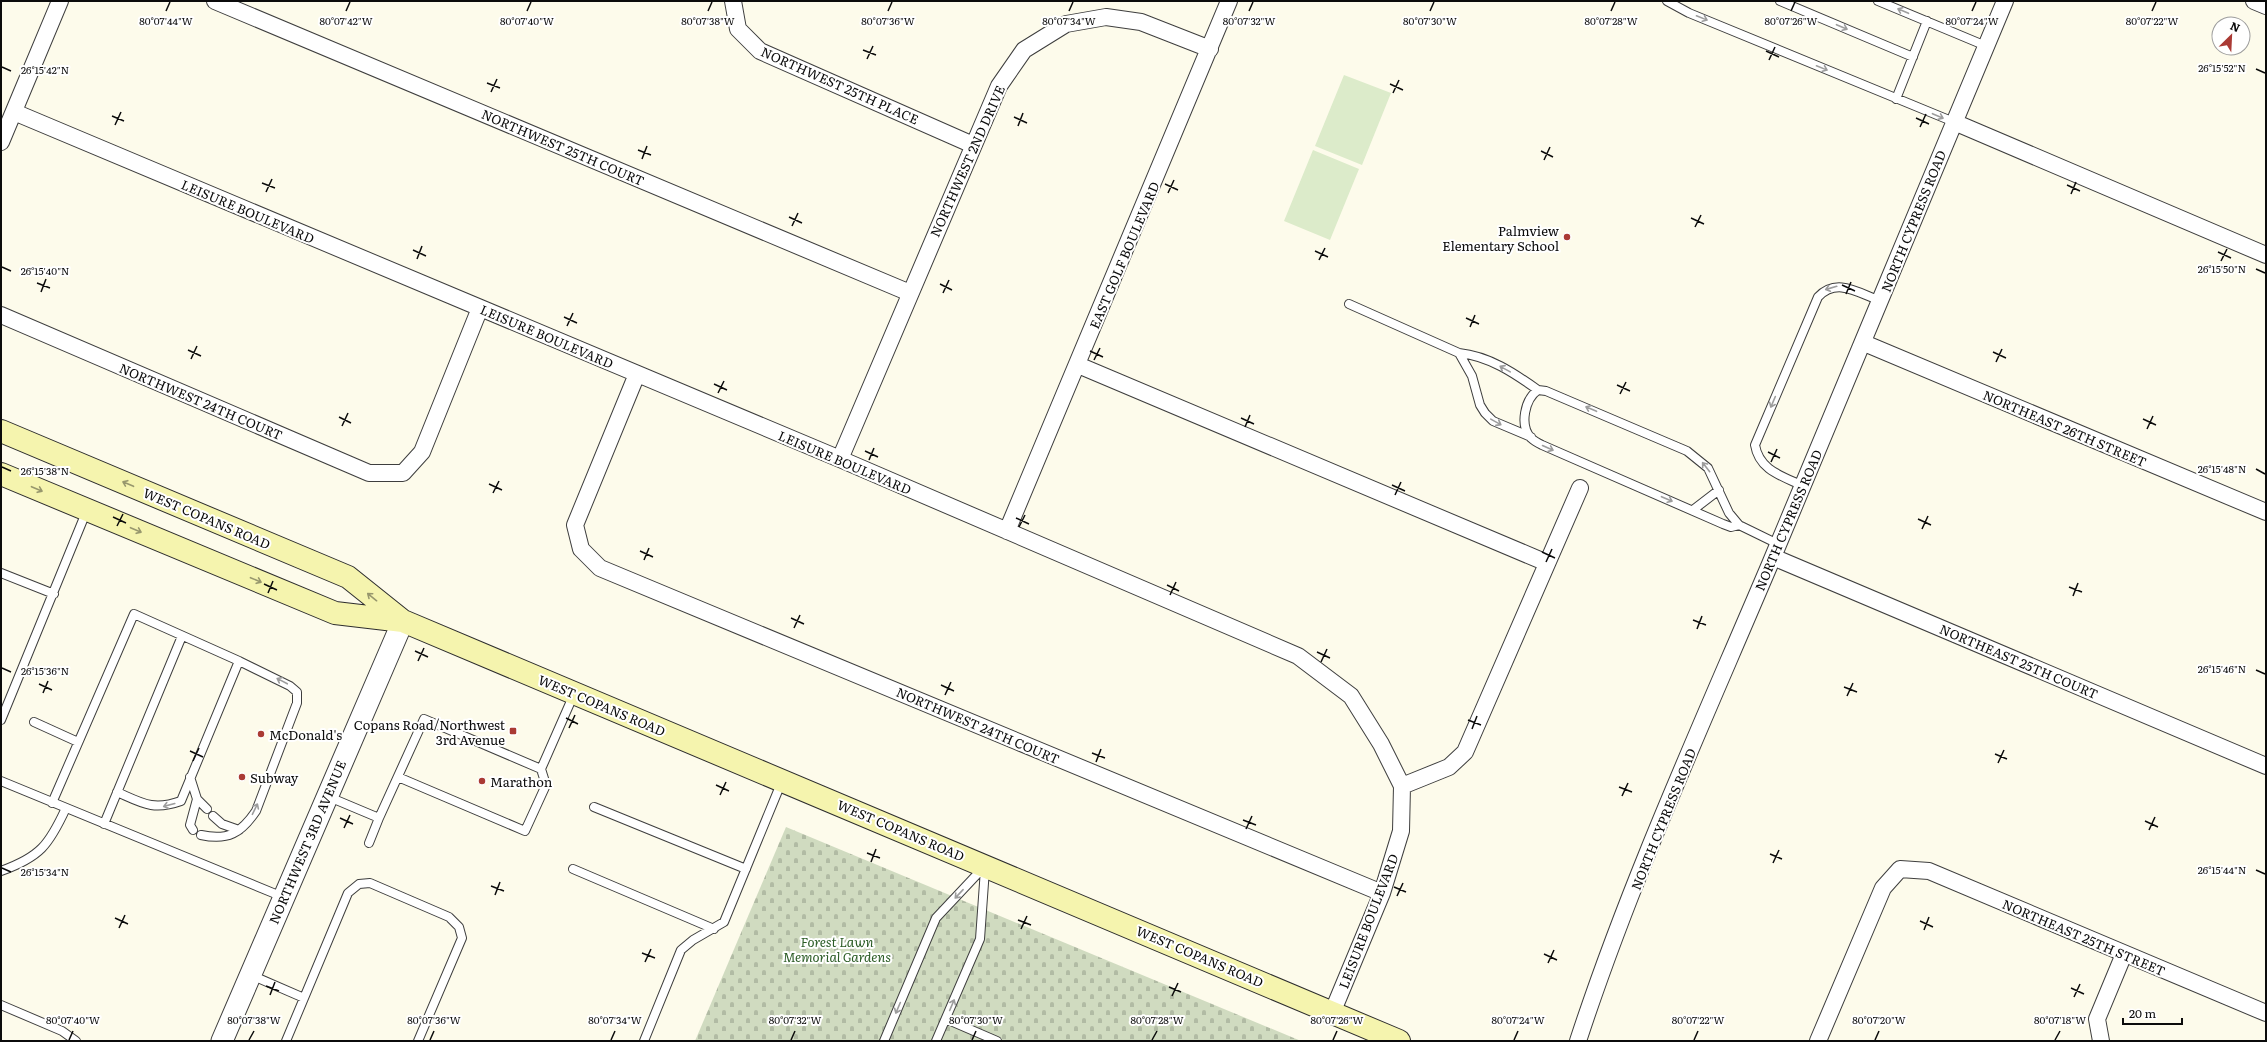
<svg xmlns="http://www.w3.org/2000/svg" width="2267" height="1042" viewBox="0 0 2267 1042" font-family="Literata,serif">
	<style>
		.cemetery { fill: url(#cemetery-stones) }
		.pitch { fill: #dcebca }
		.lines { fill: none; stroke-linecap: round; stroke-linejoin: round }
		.service-casing { stroke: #3e3e3e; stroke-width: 10 }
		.minor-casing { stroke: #3e3e3e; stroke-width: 18 }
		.tertiary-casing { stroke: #3e3e3e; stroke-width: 23 }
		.secondary-casing { stroke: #2d2d2d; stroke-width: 24 }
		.service { stroke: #fff; stroke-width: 8 }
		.minor { stroke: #fff; stroke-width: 16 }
		.tertiary { stroke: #fff; stroke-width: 21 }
		.secondary { stroke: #f5f4ae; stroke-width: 22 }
		.oneway { stroke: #9d9d9d }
		.oneway2 { stroke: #97976d }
		.ticks { fill: none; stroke: #0b0b0b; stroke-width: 1.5 }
		.poi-dot { fill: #aa3a34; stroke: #fff; stroke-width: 1.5 }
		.labels { text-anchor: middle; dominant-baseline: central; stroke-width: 4; stroke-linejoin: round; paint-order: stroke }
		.street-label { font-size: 13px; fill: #0b0b0b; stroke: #fff }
		.poi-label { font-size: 13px; fill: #0b0b0b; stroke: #fff; text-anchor: start }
		.park-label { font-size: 13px; font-style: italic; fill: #2a5b24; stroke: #fff }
		.ticks-label { font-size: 10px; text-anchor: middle; fill: #0b0b0b; stroke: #fff; stroke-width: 4; stroke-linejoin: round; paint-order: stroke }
	</style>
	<defs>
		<pattern id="cemetery-stones" width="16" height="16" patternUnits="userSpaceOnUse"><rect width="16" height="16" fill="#d0dbc0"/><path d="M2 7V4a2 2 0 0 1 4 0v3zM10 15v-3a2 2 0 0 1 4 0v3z" fill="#b1bba4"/></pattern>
	</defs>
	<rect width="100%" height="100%" fill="#fdfbeb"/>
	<path class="cemetery" d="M786,827L1301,1041H695Z"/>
	<path class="pitch" d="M1344,75L1391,93L1362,165L1315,146Z
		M1313,150L1359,169L1330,240L1284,221Z"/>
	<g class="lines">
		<g class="service-casing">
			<path id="service" d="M1667,1L1689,13L1954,122
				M1780,1L1913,57
				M1878,1L1986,46
				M1896,99L1927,21
				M1349,304L1459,353
				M1531,437L1493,421L1485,413L1480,405L1472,376L1459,353C1489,356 1514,373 1538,390
				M1803,486C1782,476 1759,470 1755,445L1818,297C1837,277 1858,293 1881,301
				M1693,510L1719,490
				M1739,525L1731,527L1723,524L1542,445C1538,443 1534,441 1531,438C1519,425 1525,399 1538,390L1546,391L1687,451L1708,468L1729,513L1739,525L1778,544
				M1,573L54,594
				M1,720L87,510
				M34,722L78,742
				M190,777L197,799L190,825L193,830
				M398,777L525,831L546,785L541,769
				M1,781L283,897
				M329,797L379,818L424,719L541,769L574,694
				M197,799L207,809
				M52,803L134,614L239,661L181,801C153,811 142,803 117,792
				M594,807L746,869
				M213,816L222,824L239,830
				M104,824L182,636
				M201,835C228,841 241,833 256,811L297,703V692L290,686L239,661
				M369,843L379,818
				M573,869L714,929
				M1,871C40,857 49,845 66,808
				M251,975L304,998
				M1,1005L62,1031L76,1041
				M946,1019L997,1041
				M286,1041L348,893L359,884L370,883L449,917L459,927L462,938L418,1041
				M644,1041L681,950L693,940L724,922L782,781
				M884,1041L936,918L983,868
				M936,1041L980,939L985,869"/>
		</g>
		<g class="minor-casing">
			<path id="minor" d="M215,1L910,293
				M733,1L738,29L760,51L973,145
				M2254,1L2266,6
				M14,112L840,459L1298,656L1351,696L1381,744L1402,786L1401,831L1382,893L1332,1013
				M1954,122L2266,255
				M1,142L60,1
				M1,315L369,473H403L422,452L480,308
				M1864,343L2266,512
				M1078,365L1547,563
				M637,374L575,525L581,549L600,568L1382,893
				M840,459L999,86L1024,50L1066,24L1106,17L1141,22L1210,49
				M1007,531L1229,1
				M1773,557L2266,766
				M1402,786L1449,767L1465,752L1580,488
				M1578,1041C1631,879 1703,722 1770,564C1849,377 1926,188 2005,1
				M1818,1041L1883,888L1900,869L1929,871L2266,1013
				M2101,1041L2097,1019L2124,954"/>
		</g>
		<g class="tertiary-casing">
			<path id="tertiary" d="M222,1041L403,621"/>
		</g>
		<g class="secondary-casing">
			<path id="secondary" d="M1,431L348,577L403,621L1399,1041
				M1,474L335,613L403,621"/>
		</g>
		<use href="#service" class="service"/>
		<use href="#minor" class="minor"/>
		<use href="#tertiary" class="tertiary"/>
		<use href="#secondary" class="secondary"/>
	</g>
	<defs><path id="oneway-shaft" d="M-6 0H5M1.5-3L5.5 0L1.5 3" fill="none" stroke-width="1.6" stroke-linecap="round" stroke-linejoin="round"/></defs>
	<g class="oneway">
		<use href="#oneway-shaft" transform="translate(1903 11) rotate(-157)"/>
		<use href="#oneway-shaft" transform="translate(1702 18) rotate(22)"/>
		<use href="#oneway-shaft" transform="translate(1842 27) rotate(23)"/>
		<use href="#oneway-shaft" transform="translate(1822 68) rotate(22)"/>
		<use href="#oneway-shaft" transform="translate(1938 116) rotate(23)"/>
		<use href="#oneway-shaft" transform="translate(1831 288) rotate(164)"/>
		<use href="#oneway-shaft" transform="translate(1505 369) rotate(-151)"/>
		<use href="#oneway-shaft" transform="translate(1773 402) rotate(113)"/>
		<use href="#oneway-shaft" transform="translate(1591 409) rotate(-157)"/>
		<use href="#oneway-shaft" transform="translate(1496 422) rotate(29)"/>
		<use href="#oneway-shaft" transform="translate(1548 448) rotate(24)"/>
		<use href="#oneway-shaft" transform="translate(1706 467) rotate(-128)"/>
		<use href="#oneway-shaft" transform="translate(1667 499) rotate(23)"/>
		<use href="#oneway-shaft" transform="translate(282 681) rotate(-152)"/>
		<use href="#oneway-shaft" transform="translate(169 805) rotate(165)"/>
		<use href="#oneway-shaft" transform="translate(255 809) rotate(-64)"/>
		<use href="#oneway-shaft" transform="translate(959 894) rotate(133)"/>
		<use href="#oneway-shaft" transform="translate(952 1005) rotate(-67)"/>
		<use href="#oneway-shaft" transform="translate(898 1008) rotate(113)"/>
	</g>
	<g class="oneway2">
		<use href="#oneway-shaft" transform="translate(128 484) rotate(-157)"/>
		<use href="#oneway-shaft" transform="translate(37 489) rotate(23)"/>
		<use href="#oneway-shaft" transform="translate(136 530) rotate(23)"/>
		<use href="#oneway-shaft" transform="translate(256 580) rotate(23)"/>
		<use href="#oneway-shaft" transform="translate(372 597) rotate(-141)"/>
	</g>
	<path class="ticks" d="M166,11L170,2M346,11L350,2M527,11L531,2M708,11L712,2M888,11L892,2M1069,11L1073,2M1249,11L1253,2M1430,11L1434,2M1611,11L1615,2M1791,11L1795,2M1972,11L1976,2M2152,11L2156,2M863,50L876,55M1766,51L1779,57M867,59L873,46M1769,60L1775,47M2,67L11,71M2256,69L2265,73M487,83L500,88M1390,84L1403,90M491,92L497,79M1393,93L1399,80M112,116L124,121M1014,117L1027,123M1916,118L1929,124M115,125L121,112M1018,126L1023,113M1920,127L1926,114M638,150L651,155M1541,151L1553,157M642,159L647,146M1544,160L1550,147M262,183L275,188M1165,184L1178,190M2067,185L2080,191M266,192L272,179M1168,193L1174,180M2071,194L2076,182M789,217L802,223M1691,218L1704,224M792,226L798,213M1695,227L1701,215M413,250L426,256M1315,251L1328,257M2218,252L2231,258M417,259L422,246M1319,260L1325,248M2221,261L2227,249M2,267L11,271M2256,269L2265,273M37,283L50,288M940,284L952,290M1842,285L1855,291M41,292L46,279M943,293L949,280M1846,294L1851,282M564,317L577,323M1466,318L1479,324M567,326L573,313M1470,327L1475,315M188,350L201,356M1090,351L1103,357M1993,352L2006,358M191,359L197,346M1094,360L1100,348M1996,362L2002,349M714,384L727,390M1617,385L1630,391M718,393L724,381M1620,394L1626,382M339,417L351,423M1241,418L1254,424M2143,419L2156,425M342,426L348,413M1245,427L1250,415M2147,429L2153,416M865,451L878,457M1768,452L1780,458M869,460L874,448M1771,462L1777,449M2,467L11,471M2256,469L2265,474M489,484L502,490M1392,485L1405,491M493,493L499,481M1395,495L1401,482M113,517L126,523M1016,518L1029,524M1918,519L1931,525M117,526L123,514M1019,527L1025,515M1922,529L1928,516M640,551L653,557M1542,552L1555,558M644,560L649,548M1546,562L1552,549M264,584L277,590M1167,585L1179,591M2069,587L2082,592M268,593L273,581M1170,595L1176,582M2073,596L2078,583M791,618L804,624M1693,620L1706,625M794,628L800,615M1697,629L1702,616M415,651L428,657M1317,652L1330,658M418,661L424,648M1321,662L1327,649M2,668L11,672M2256,670L2265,674M39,684L52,690M941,685L954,691M1844,687L1857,692M43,693L48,681M945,695L951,682M1847,696L1853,683M566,718L578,724M1468,720L1481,725M569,728L575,715M1472,729L1477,716M190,751L203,757M1092,753L1105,758M1995,754L2007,759M193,761L199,748M1096,762L1101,749M1998,763L2004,750M716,785L729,791M1619,787L1632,792M720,795L726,782M1622,796L1628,783M340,818L353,824M1243,820L1256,825M2145,821L2158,827M344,828L350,815M1246,829L1252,816M2149,830L2155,817M867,853L880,858M1770,854L1782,859M871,862L876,849M1773,863L1779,850M2,868L11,872M2256,870L2265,874M491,886L504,891M1394,887L1406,892M495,895L500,882M1397,896L1403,883M115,918L128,924M1018,920L1031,925M1920,921L1933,927M119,928L125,915M1021,929L1027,916M1924,930L1929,917M642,953L655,958M1544,954L1557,960M645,962L651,949M1548,963L1554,950M266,986L279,991M1169,987L1181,992M2071,988L2084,994M270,995L275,982M1172,996L1178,983M2074,997L2080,984M69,1040L73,1031M249,1040L254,1031M430,1040L434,1031M611,1040L615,1031M791,1040L795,1031M972,1040L976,1031M1152,1040L1157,1031M1333,1040L1337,1031M1514,1040L1518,1031M1694,1040L1698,1031M1875,1040L1879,1031M2055,1040L2060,1031"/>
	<g class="poi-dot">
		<circle cx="1567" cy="237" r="4"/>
		<rect x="509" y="727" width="8" height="8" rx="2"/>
		<circle cx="261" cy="734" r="4"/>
		<circle cx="242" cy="777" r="4"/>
		<circle cx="482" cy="781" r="4"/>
	</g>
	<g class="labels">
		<g class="street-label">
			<text transform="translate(840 85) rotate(24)">NORTHWEST 25TH PLACE</text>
			<text transform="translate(563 147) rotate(23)">NORTHWEST 25TH COURT</text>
			<text transform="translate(967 161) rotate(-66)">NORTHWEST 2ND DRIVE</text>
			<text transform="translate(248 211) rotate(23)">LEISURE BOULEVARD</text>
			<text transform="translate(1913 221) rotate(-68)">NORTH CYPRESS ROAD</text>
			<text transform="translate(1124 255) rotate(-67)">EAST GOLF BOULEVARD</text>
			<text transform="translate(547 336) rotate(23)">LEISURE BOULEVARD</text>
			<text transform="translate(201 401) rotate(23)">NORTHWEST 24TH COURT</text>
			<text transform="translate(2065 428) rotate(23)">NORTHEAST 26TH STREET</text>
			<text transform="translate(845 462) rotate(23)">LEISURE BOULEVARD</text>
			<text transform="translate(207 518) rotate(23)">WEST COPANS ROAD</text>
			<text transform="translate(1788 520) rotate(-67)">NORTH CYPRESS ROAD</text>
			<text transform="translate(2019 661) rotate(23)">NORTHEAST 25TH COURT</text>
			<text transform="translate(602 705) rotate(23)">WEST COPANS ROAD</text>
			<text transform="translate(978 725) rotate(23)">NORTHWEST 24TH COURT</text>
			<text transform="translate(1663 819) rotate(-68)">NORTH CYPRESS ROAD</text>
			<text transform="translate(901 830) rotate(23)">WEST COPANS ROAD</text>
			<text transform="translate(307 842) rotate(-67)">NORTHWEST 3RD AVENUE</text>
			<text transform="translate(1368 921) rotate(-69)">LEISURE BOULEVARD</text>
			<text transform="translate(2084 937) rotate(23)">NORTHEAST 25TH STREET</text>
			<text transform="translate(1200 956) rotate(23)">WEST COPANS ROAD</text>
		</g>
		<g class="poi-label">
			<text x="1559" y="230" text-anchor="end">Palmview<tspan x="1559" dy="15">Elementary School</tspan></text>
			<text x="505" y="724" text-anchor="end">Copans Road/Northwest<tspan x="505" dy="15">3rd Avenue</tspan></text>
			<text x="269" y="734">McDonald's</text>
			<text x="250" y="777">Subway</text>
			<text x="490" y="781">Marathon</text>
		</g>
		<g class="park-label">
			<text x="837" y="941">Forest Lawn<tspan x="837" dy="15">Memorial Gardens</tspan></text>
		</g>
	</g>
	<g class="ticks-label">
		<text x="166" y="25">80°07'44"W</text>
		<text x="346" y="25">80°07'42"W</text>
		<text x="527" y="25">80°07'40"W</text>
		<text x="708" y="25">80°07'38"W</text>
		<text x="888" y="25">80°07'36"W</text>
		<text x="1069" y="25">80°07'34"W</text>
		<text x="1249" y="25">80°07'32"W</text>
		<text x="1430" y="25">80°07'30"W</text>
		<text x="1611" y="25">80°07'28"W</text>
		<text x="1791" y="25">80°07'26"W</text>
		<text x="1972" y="25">80°07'24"W</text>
		<text x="2152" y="25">80°07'22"W</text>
		<text x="2222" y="72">26°15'52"N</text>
		<text x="45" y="74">26°15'42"N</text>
		<text x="2222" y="273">26°15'50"N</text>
		<text x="45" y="275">26°15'40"N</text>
		<text x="2222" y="473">26°15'48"N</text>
		<text x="45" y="475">26°15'38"N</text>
		<text x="2222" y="673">26°15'46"N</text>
		<text x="45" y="675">26°15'36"N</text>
		<text x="2222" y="874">26°15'44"N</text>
		<text x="45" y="876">26°15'34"N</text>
		<text x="73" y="1024">80°07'40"W</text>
		<text x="254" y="1024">80°07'38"W</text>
		<text x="434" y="1024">80°07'36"W</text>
		<text x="615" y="1024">80°07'34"W</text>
		<text x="795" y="1024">80°07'32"W</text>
		<text x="976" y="1024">80°07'30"W</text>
		<text x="1157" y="1024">80°07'28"W</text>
		<text x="1337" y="1024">80°07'26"W</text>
		<text x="1518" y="1024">80°07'24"W</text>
		<text x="1698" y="1024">80°07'22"W</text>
		<text x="1879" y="1024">80°07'20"W</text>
		<text x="2060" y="1024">80°07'18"W</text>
	</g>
	<rect width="2267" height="1042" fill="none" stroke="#0b0b0b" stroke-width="4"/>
	<g transform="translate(2231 36) rotate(24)"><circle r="19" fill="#ffffff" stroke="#9d9d9d"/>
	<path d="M0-3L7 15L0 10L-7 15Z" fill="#aa3a34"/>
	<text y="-6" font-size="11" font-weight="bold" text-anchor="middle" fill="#0b0b0b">N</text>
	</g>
	<path d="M2123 1018v6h59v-6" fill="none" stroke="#0b0b0b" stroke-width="2"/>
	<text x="2129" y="1018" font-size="12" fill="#0b0b0b" stroke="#ffffff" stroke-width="3" paint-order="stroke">20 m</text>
</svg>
